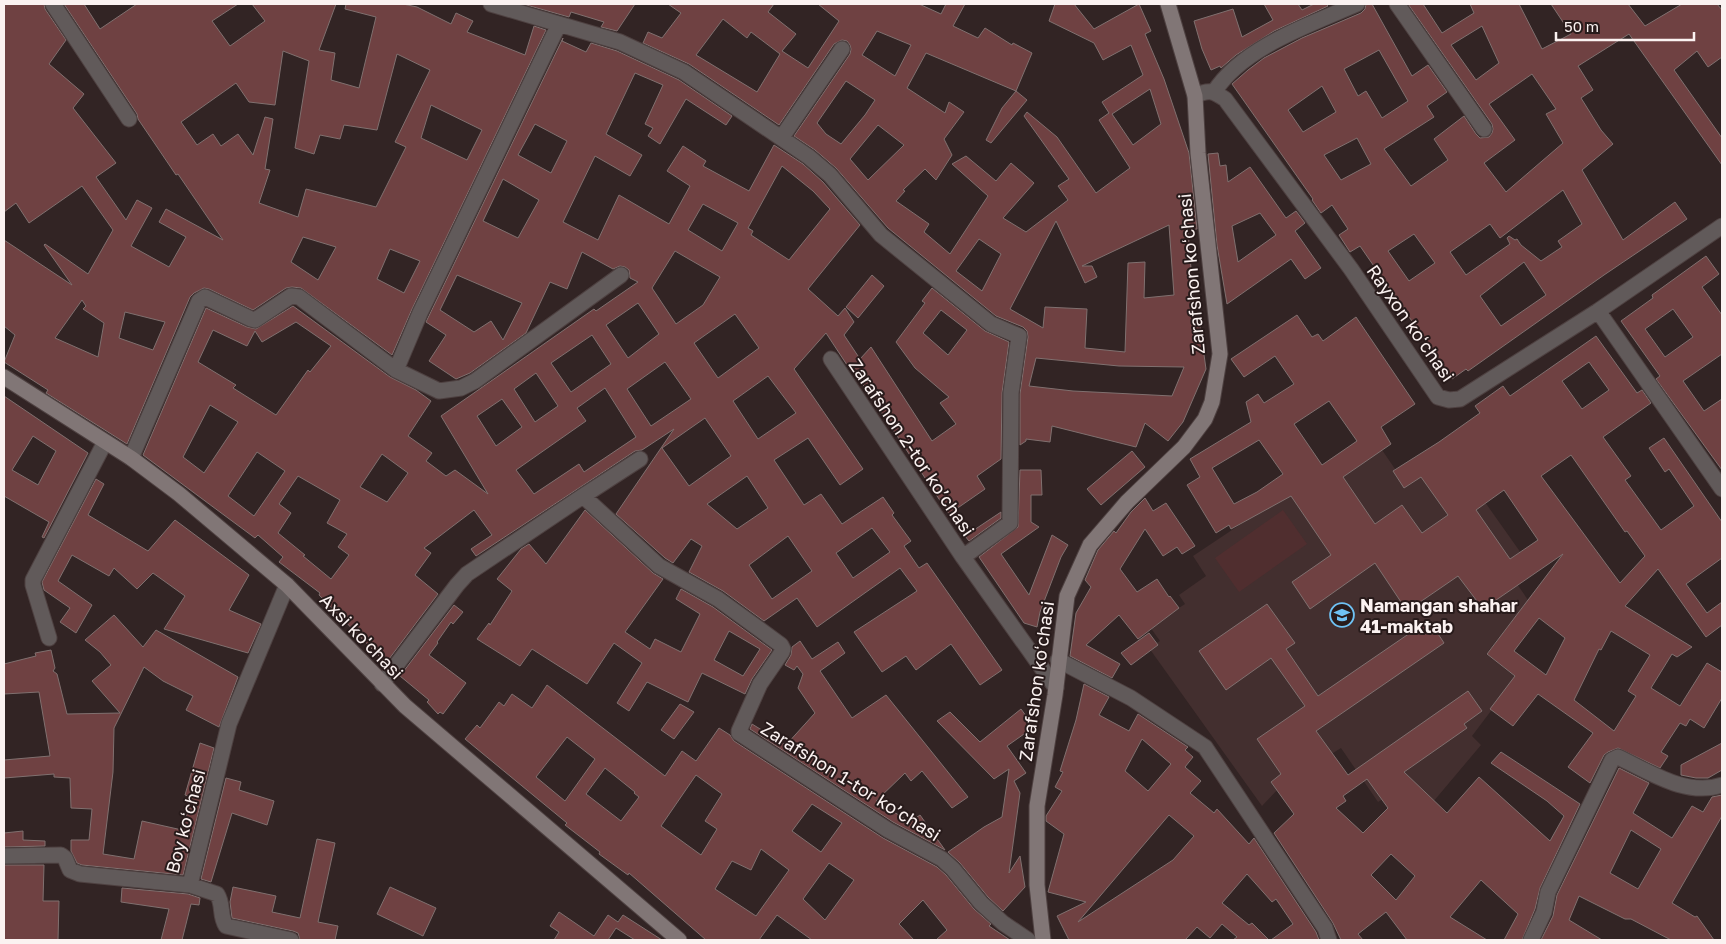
<svg xmlns="http://www.w3.org/2000/svg" width="1726" height="944" viewBox="0 0 1726 944" font-family="'Golos Text',sans-serif">
	<style>
		.built { fill: #432f2f }
		.green { fill: #502e2f }
		.building { fill: #6f4142; stroke: #80706f; fill-rule: evenodd }
		.lines { fill: none; stroke-linecap: round; stroke-linejoin: round }
		.street-casing { stroke: #4e4141; stroke-width: 17 }
		.secondary-casing { stroke: #4e4141; stroke-width: 17 }
		.street { stroke: #615a5a; stroke-width: 15 }
		.secondary { stroke: #817676; stroke-width: 15 }
		.labels { text-anchor: middle; dominant-baseline: central; stroke-width: 4; stroke-linejoin: round; paint-order: stroke }
		.street-label { font-size: 18px; fill: #fbf2f1; stroke: #281b1b }
		.poi-label { font-size: 18px; font-weight: bold; fill: #fbf2f1; stroke: #281b1b; text-anchor: start }
	</style>
	<rect width="100%" height="100%" fill="#322424"/>
	<path class="built" d="M1380,447L1406,485L1453,457L1521,553L1517,584L1528,600L1486,654L1518,679L1500,699L1472,736L1481,745L1433,802L1407,784L1378,802L1341,748L1281,786L1262,806L1149,648L1160,641L1150,627L1185,604L1179,595L1206,576L1193,556L1262,510Z"/>
	<path class="green" d="M1283,510L1307,544L1239,592L1215,558Z"/>
	<path class="building" d="M4,4H44L45,9L66,40L49,64L84,94L73,108L116,163L96,177L126,220L137,200L152,208L131,246L169,267L186,237L159,222L166,209L223,240L178,174L176,175L153,141L138,119L137,114L64,4H84L100,29L137,4H238L212,21L230,46L265,21L252,4H336L319,50L335,53L331,80L359,88L376,17L345,9L346,4H403L417,7L451,24L456,13L473,21L467,32L525,55L534,26L546,30L412,309L392,355L301,288L292,287L286,288L253,310L209,289L204,288L194,293L190,297L127,444L46,393L48,390L4,362L15,335L4,326V240L72,285L44,245L45,244L88,274L113,230L82,186L29,223L16,203L4,212ZM283,51L309,61L295,148L314,154L320,135L340,139L344,125L377,130L397,54L430,70L395,142L406,147L376,207L306,189L298,217L259,203L270,170L265,169L273,119L265,117L253,155L238,134L221,146L213,134L197,145L181,122L236,83L249,102L275,105ZM431,105L482,130L467,160L421,138ZM303,237L336,247L318,280L291,262ZM390,249L420,261L404,293L377,279ZM82,300L86,306L83,309L104,323L98,357L55,338ZM125,312L165,322L153,350L119,338Z
		M523,4H635L617,31L601,27L604,22L571,12L569,17Z
		M668,4H774L768,12L796,34L782,51L808,68L839,21L818,4H919L941,14L946,4H965L953,26L978,38L985,28L1012,45L1013,43L1032,53L1016,91L926,53L907,88L945,113L949,102L964,112L944,139L952,155L936,180L925,169L903,190L905,191L896,201L929,224L924,232L950,254L988,196L952,164L966,156L996,181L1011,163L1034,183L1003,218L1026,232L1068,200L1058,186L1069,179L1024,116L1027,112L1057,137L1096,193L1130,168L1099,120L1109,113L1102,102L1143,75L1131,45L1103,60L1094,43L1049,21L1055,4H1074L1094,29L1139,4L1151,31L1145,34L1164,79L1189,153L1197,229L1188,230L1195,320L1199,319L1206,369L1183,422L1168,441L1145,423L1136,447L1052,426L1050,442L1026,439V441L1020,445V394L1028,337L1027,331L1023,327L996,316L888,228L836,168L815,150L794,136L850,54L851,49L850,45L847,41L842,40L834,44L779,125L689,64L643,43L648,32L662,38L681,13ZM723,19L747,38L751,32L780,54L757,92L696,55ZM877,31L911,45L895,76L862,55ZM846,81L875,100L865,115L841,144L826,134L817,123ZM1150,89L1161,124L1133,145L1112,114ZM878,125L904,145L868,180L850,159ZM1056,221L1085,283L1097,277L1092,266H1082L1169,225L1174,295L1144,298L1145,262L1128,263L1125,352L1085,348L1087,309L1045,307L1043,328L1010,309ZM979,239L1001,254L982,291L956,271ZM1036,358L1119,366L1184,367L1172,396L1073,391L1029,386Z
		M1264,4H1298L1302,10L1314,4H1326L1328,6L1274,31L1236,55L1221,68L1220,66L1211,70L1202,49L1194,21L1233,9L1242,37L1273,20Z
		M1366,4H1372L1412,76L1428,65L1447,92L1427,106L1434,117L1384,149L1411,186L1448,160L1434,139L1464,116L1476,134L1480,138L1489,137L1492,133L1493,129L1492,124L1408,4H1423L1442,33L1474,13L1470,4H1519L1542,49L1571,34L1551,4H1628L1645,26L1682,4H1717L1722,10V57L1708,67L1697,51L1674,70L1722,138V165L1629,34L1578,66L1593,90L1581,98L1601,130L1613,144L1582,170L1623,240L1675,202L1687,219L1604,275L1468,371L1466,369L1452,379L1360,246L1350,252L1339,235L1348,229L1332,205L1321,213L1312,200L1313,199L1232,84L1248,70L1264,58L1302,38L1361,13L1365,9ZM1482,26L1499,63L1476,80L1451,45ZM1379,50L1408,101L1382,118L1366,91L1358,96L1344,69ZM1532,74L1556,109L1546,114L1563,143L1506,192L1484,163L1515,140L1489,104ZM1322,86L1336,112L1303,132L1288,110ZM1357,138L1371,164L1341,180L1324,155ZM1563,190L1582,224L1558,241L1562,247L1541,261L1521,245L1517,239L1515,240L1509,236L1507,238L1510,244L1466,275L1450,252L1490,224L1500,238ZM1414,234L1435,263L1409,281L1388,251ZM1524,262L1546,295L1501,326L1480,296Z
		M563,38L562,41L586,52L591,43L617,51L679,80L732,116L726,125L686,99L660,144L648,136L653,128L645,124L663,85L635,73L606,134L642,155L630,176L595,156L563,222L598,240L619,195L669,224L690,186L667,171L683,146L706,161L703,166L749,191L774,145L803,164L823,182L860,225L808,289L838,316L845,308L854,322L844,335L860,359L871,347L932,441L956,424L940,403L949,397L915,368L896,342L925,303L922,301L932,288L985,331L1009,342L1002,393L1001,459L977,476L985,489L949,514L852,368L856,364L849,368L826,333L794,369L863,469L840,485L808,438L774,460L804,505L821,494L842,524L883,497L894,513L892,515L911,541L904,546L919,568L927,563L1002,670L980,685L951,644L916,670L906,656L882,672L854,632L917,591L900,568L817,627L797,598L764,621L723,591L689,572L702,546L691,539L673,563L665,558L616,514L674,429L642,450L635,451L476,556L471,549L492,535L474,510L424,548L431,553L415,575L438,594L386,663L319,595L320,593L279,562L283,557L258,535L255,538L143,455L206,308L247,327L256,329L293,306L390,377L416,390L431,401L408,436L432,453L426,461L446,476L455,470L488,494L441,416L594,309L596,311L638,282L630,278L629,270L625,267L620,266L613,269L582,252L567,289L550,282L526,333L470,373L456,379L429,361L446,335L426,322ZM535,124L567,141L551,173L518,155ZM782,166L813,191L830,209L789,260L751,235L753,231L748,228ZM503,179L539,200L518,238L483,221ZM703,204L738,223L722,251L688,230ZM675,251L720,277L703,305L676,324L652,288ZM457,275L522,303L503,340L491,321L474,332L440,310ZM638,303L659,334L628,358L606,325ZM941,310L967,330L948,355L923,333ZM735,314L759,348L718,378L694,343ZM296,322L331,346L310,372L308,370L276,415L233,388L236,385L198,362L213,330L247,346L255,331L262,342ZM592,335L611,364L571,392L551,363ZM665,362L691,399L651,426L627,389ZM536,373L558,406L535,422L514,389ZM768,376L796,413L758,439L733,401ZM605,388L636,437L584,472L579,464L534,494L516,470L586,421L577,408ZM502,399L522,427L496,446L477,416ZM210,405L238,422L204,473L183,457ZM705,418L731,456L689,486L662,448ZM257,452L285,471L254,516L228,496ZM382,454L408,473L387,502L360,487ZM298,476L340,500L327,523L347,534L338,547L349,555L331,579L303,556L305,555L278,533L291,513L279,504ZM747,476L768,508L737,529L707,504ZM872,528L890,552L853,578L836,553ZM788,536L812,571L772,599L749,565Z
		M1016,91L1027,100L991,143L986,140L1002,108Z
		M1218,153L1220,166L1226,165L1228,182L1250,167L1286,218L1296,211L1305,223L1295,231L1321,268L1305,279L1291,259L1227,304L1217,245L1208,154ZM1260,213L1276,235L1238,262L1232,226Z
		M1706,256L1719,274L1702,287L1722,315V354L1683,381L1704,411L1722,399V470L1656,379L1660,376L1621,321L1653,298L1652,295ZM1673,309L1693,337L1665,357L1645,329Z
		M872,275L884,286L858,318L846,307Z
		M1297,315L1312,337L1318,334L1323,341L1356,317L1415,404L1381,427L1391,444L1343,477L1375,524L1402,505L1422,533L1448,515L1421,477L1404,488L1393,471L1439,442L1480,413L1475,406L1503,386L1510,396L1596,336L1637,393L1642,390L1651,403L1603,437L1631,476L1625,480L1661,530L1694,506L1669,469L1665,472L1649,448L1664,438L1722,522V558L1686,584L1707,613L1722,602V625L1706,637L1658,569L1625,606L1692,647L1677,657L1672,654L1651,688L1680,706L1707,663L1722,672V698L1704,728L1690,719L1686,726L1680,723L1661,752L1668,756L1660,768L1618,748L1608,752L1604,755L1590,783L1568,767L1593,733L1538,694L1513,726L1490,709L1515,676L1487,654L1563,554L1483,609L1458,576L1407,611L1375,563L1310,609L1292,582L1331,555L1291,496L1231,529L1229,525L1216,533L1187,485L1200,477L1190,459L1251,422L1246,402L1258,394L1264,403L1294,384L1275,356L1244,377L1231,359ZM1589,362L1609,390L1582,409L1562,381ZM1329,401L1357,441L1322,465L1294,424ZM1259,440L1283,474L1257,492L1234,504L1212,468ZM1571,455L1625,532L1627,531L1645,556L1620,583L1541,476ZM1504,490L1538,540L1510,559L1476,510ZM1539,618L1565,638L1546,675L1514,651ZM1611,631L1650,655L1628,691L1636,696L1614,731L1574,700L1599,649L1601,650Z
		M4,396L88,453L44,538L42,537L49,522L4,496ZM33,436L56,451L38,485L12,470Z
		M1132,451L1145,467L1101,505L1087,489Z
		M1020,470H1041L1042,495H1031V522L1039,527L1001,554L1029,595L1052,535L1068,545L1061,557L1040,612L1037,627L1024,623L979,557L1018,527Z
		M96,479L104,484L88,515L148,551L175,520L249,575L229,610L261,624L248,653L164,629L185,596L153,573L137,589L114,568L109,576L72,555L58,581L92,605L76,633L60,622L70,608L44,590L42,582Z
		M1145,498L1153,511L1166,503L1195,546L1182,554L1177,547L1163,556L1145,529L1120,569L1137,592L1157,579L1169,597L1170,596L1179,608L1138,639L1119,615L1086,645L1120,664L1112,678L1070,656L1076,613L1091,587L1085,580L1098,550L1114,531L1116,533L1131,512Z
		M585,510L653,573L663,579L625,632L650,649L655,639L681,652L700,614L676,599L681,589L713,607L772,650L752,679L745,694L702,673L688,702L647,682L629,711L617,703L642,663L614,643L587,684L532,649L520,666L477,639L489,623L490,625L512,591L497,579L521,549L529,544L546,564ZM729,631L760,649L743,676L714,660Z
		M1001,512V518L969,541L965,536Z
		M1267,604L1295,643L1286,649L1318,696L1429,620L1444,643L1316,731L1348,775L1468,691L1482,711L1464,724L1467,728L1404,772L1447,813L1479,777L1550,841L1564,816L1547,801L1491,763L1501,752L1580,804L1540,888L1535,909L1522,940H1504L1518,914L1481,880L1450,917L1487,940H1407L1386,912L1358,934L1363,940H1341L1333,923L1274,833L1294,814L1271,782L1281,774L1257,739L1305,706L1271,658L1226,690L1199,651ZM1367,779L1388,808L1363,833L1336,808L1346,801L1343,796ZM1391,854L1415,876L1396,900L1371,875Z
		M454,605L463,612L453,624L451,622L437,642L438,643L429,655L466,683L443,714L440,712L438,714L427,702L429,700L400,676Z
		M114,615L143,647L156,630L238,677L219,727L186,710L193,696L163,681L144,667L114,728L113,772L103,854L134,859L142,821L182,830L192,797L185,795L200,743L214,748L183,875L82,865L77,863L71,851V840H89L92,809L71,808L70,778L54,777V774L4,778V760L50,756L39,692L4,694V664L36,656L35,653L51,650L55,668L53,671L57,674L67,714L120,713L92,681L111,665L100,652L85,640Z
		M1149,633L1158,645L1131,665L1121,653Z
		M800,641L812,659L838,642L845,653L820,671L852,718L886,695L968,797L952,808L922,771L911,781L905,773L876,801L910,822L920,815L945,850L893,822L750,729L752,724L786,745L815,713L798,688L803,674L797,666L794,670L785,665L791,655L792,647Z
		M1084,684L1109,697L1099,715L1129,731L1138,714L1188,747L1185,750L1193,757L1185,767L1201,781L1190,793L1214,813L1217,809L1249,844L1254,838L1316,932L1319,940H1271L1293,924L1276,899L1272,902L1247,874L1222,903L1249,925L1252,923L1269,940H1233L1237,937L1222,924L1210,938L1197,927L1185,940H1069L1057,916L1086,902L1048,892L1064,834L1046,821V816L1062,791L1055,787L1063,772L1060,771L1076,720ZM1142,739L1171,764L1148,791L1125,771ZM1169,815L1194,836L1173,860L1078,922Z
		M547,685L665,776L682,751L696,761L719,728L730,735L734,741L883,838L937,867L946,875L974,909L991,924L989,926L1010,940H936L947,930L923,900L899,924L914,940H812L777,915L759,940H706L629,873L628,875L599,854L600,852L565,825L567,823L465,739L477,725L480,728L499,702L504,706L512,694L532,708ZM567,737L595,759L565,801L536,777ZM605,768L635,792L634,793L639,797L621,821L586,794ZM696,775L722,794L705,821L717,829L701,855L661,826ZM812,804L842,823L821,852L792,831ZM761,849L789,870L756,916L715,889L732,861L751,870ZM829,863L854,880L825,920L803,899Z
		M680,704L694,712L674,739L661,730Z
		M1021,709L1034,727L1007,746L1026,773L1014,781L1020,793L1009,873L1020,856L1025,887L1003,911L988,897L960,863L948,852L984,827L1002,817L1009,769L994,779L937,721L950,712L980,742Z
		M1722,743V770L1708,778H1696L1681,775V765Z
		M1619,768L1649,783L1633,813L1672,838L1692,806L1703,812L1712,797L1722,795V816L1672,903L1695,917L1697,916L1714,940H1671L1631,919H1625L1579,896L1569,920L1602,940H1541L1553,916L1557,895ZM1631,830L1661,849L1638,889L1610,873Z
		M226,778L241,782L239,790L274,801L267,825L232,813L211,882L201,879Z
		M23,831V840L45,841V846L4,847V833Z
		M317,839L335,843L318,922L338,926L335,940H300L298,933L293,931L232,918L230,902L233,887L276,896L272,912L300,918Z
		M4,865H44L43,901H59L58,940H4Z
		M390,887L436,908L423,936L377,914Z
		M122,888L188,894L200,898L199,905L191,904L182,940H161L169,909L121,902Z
		M559,912L594,936L608,915L618,922L623,915L662,940H635L616,928L608,940H554L559,932L550,926Z"/>
	<g class="lines">
		<g class="street-casing">
			<path id="street" d="M53,4L129,119
				M491,4L620,42L684,72L809,157L830,175L881,235L991,324L1019,336L1011,393L1010,523L963,557
				M1397,4L1484,129
				M1214,92C1243,47 1309,25 1357,4
				M1195,96C1209,89 1213,91 1225,99L1351,269L1438,397L1449,400L1460,399L1598,311L1722,226
				M782,137L842,49
				M1598,311L1722,489
				M831,359L963,557L1056,688
				M396,370L420,313L559,24
				M131,458L199,301L205,297L251,319L255,320L291,296L299,297L396,370L439,391L461,388L475,381L621,275
				M583,496L640,459
				M49,638L33,585V580L105,442
				M1058,660L1131,698L1205,747L1325,928L1329,940
				M382,684L457,585L467,574L583,496L659,566L718,599L781,645L783,649L782,652L760,684L739,731V733L888,830L942,859L953,869L981,903L1003,923L1028,940
				M4,856L61,855L65,858L70,870L80,874L190,885L229,724L287,585
				M190,885L217,894C224,905 219,915 226,926L291,940
				M1531,940L1544,912L1548,892L1612,760L1618,757C1650,772 1686,797 1722,785"/>
		</g>
		<g class="secondary-casing">
			<path id="secondary" d="M4,377L131,458L179,494L287,585L405,706L679,940
				M1043,940L1037,885V806L1055,695L1067,596L1090,545L1127,502L1184,447L1205,419L1212,402L1220,354L1198,153L1195,96L1168,4"/>
		</g>
		<use href="#street" class="street"/>
		<use href="#secondary" class="secondary"/>
	</g>
	<defs>
		<g id="school-ring" transform="scale(1.25)"><circle r="9.5" fill="#281b1b" stroke="#6fc2f4" stroke-width="1.5"/><path d="M0-5L7-2L0 1L-7-2ZM-4 1L0 2.5L4 1V4Q0 6-4 4Z" fill="#6fc2f4"/></g>
	</defs>
	<g fill-rule="evenodd">
		<use href="#school-ring" x="1342" y="615"/>
	</g>
	<g class="labels">
		<g class="street-label">
			<text transform="translate(1191 274) rotate(-95)">Zarafshon koʻchasi</text>
			<text transform="translate(1411 323) rotate(55)">Rayxon koʻchasi</text>
			<text transform="translate(912 447) rotate(56)">Zarafshon 2-tor koʼchasi</text>
			<text transform="translate(362 636) rotate(46)">Axsi ko'chasi</text>
			<text transform="translate(1036 681) rotate(-82)">Zarafshon koʻchasi</text>
			<text transform="translate(851 781) rotate(32)">Zarafshon 1-tor koʼchasi</text>
			<text transform="translate(185 821) rotate(-75)">Boy koʻchasi</text>
		</g>
		<g class="poi-label">
			<text x="1360" y="605">Namangan shahar<tspan x="1360" dy="21">41-maktab</tspan></text>
		</g>
	</g>
	<rect width="1726" height="944" fill="none" stroke="#fbf2f1" stroke-width="10"/>
	<path d="M1556 32v8h138v-8" fill="none" stroke="#fbf2f1" stroke-width="2.5"/>
	<text x="1564" y="32" font-size="15" fill="#fbf2f1" stroke="#281b1b" stroke-width="4" paint-order="stroke">50 m</text>
</svg>
